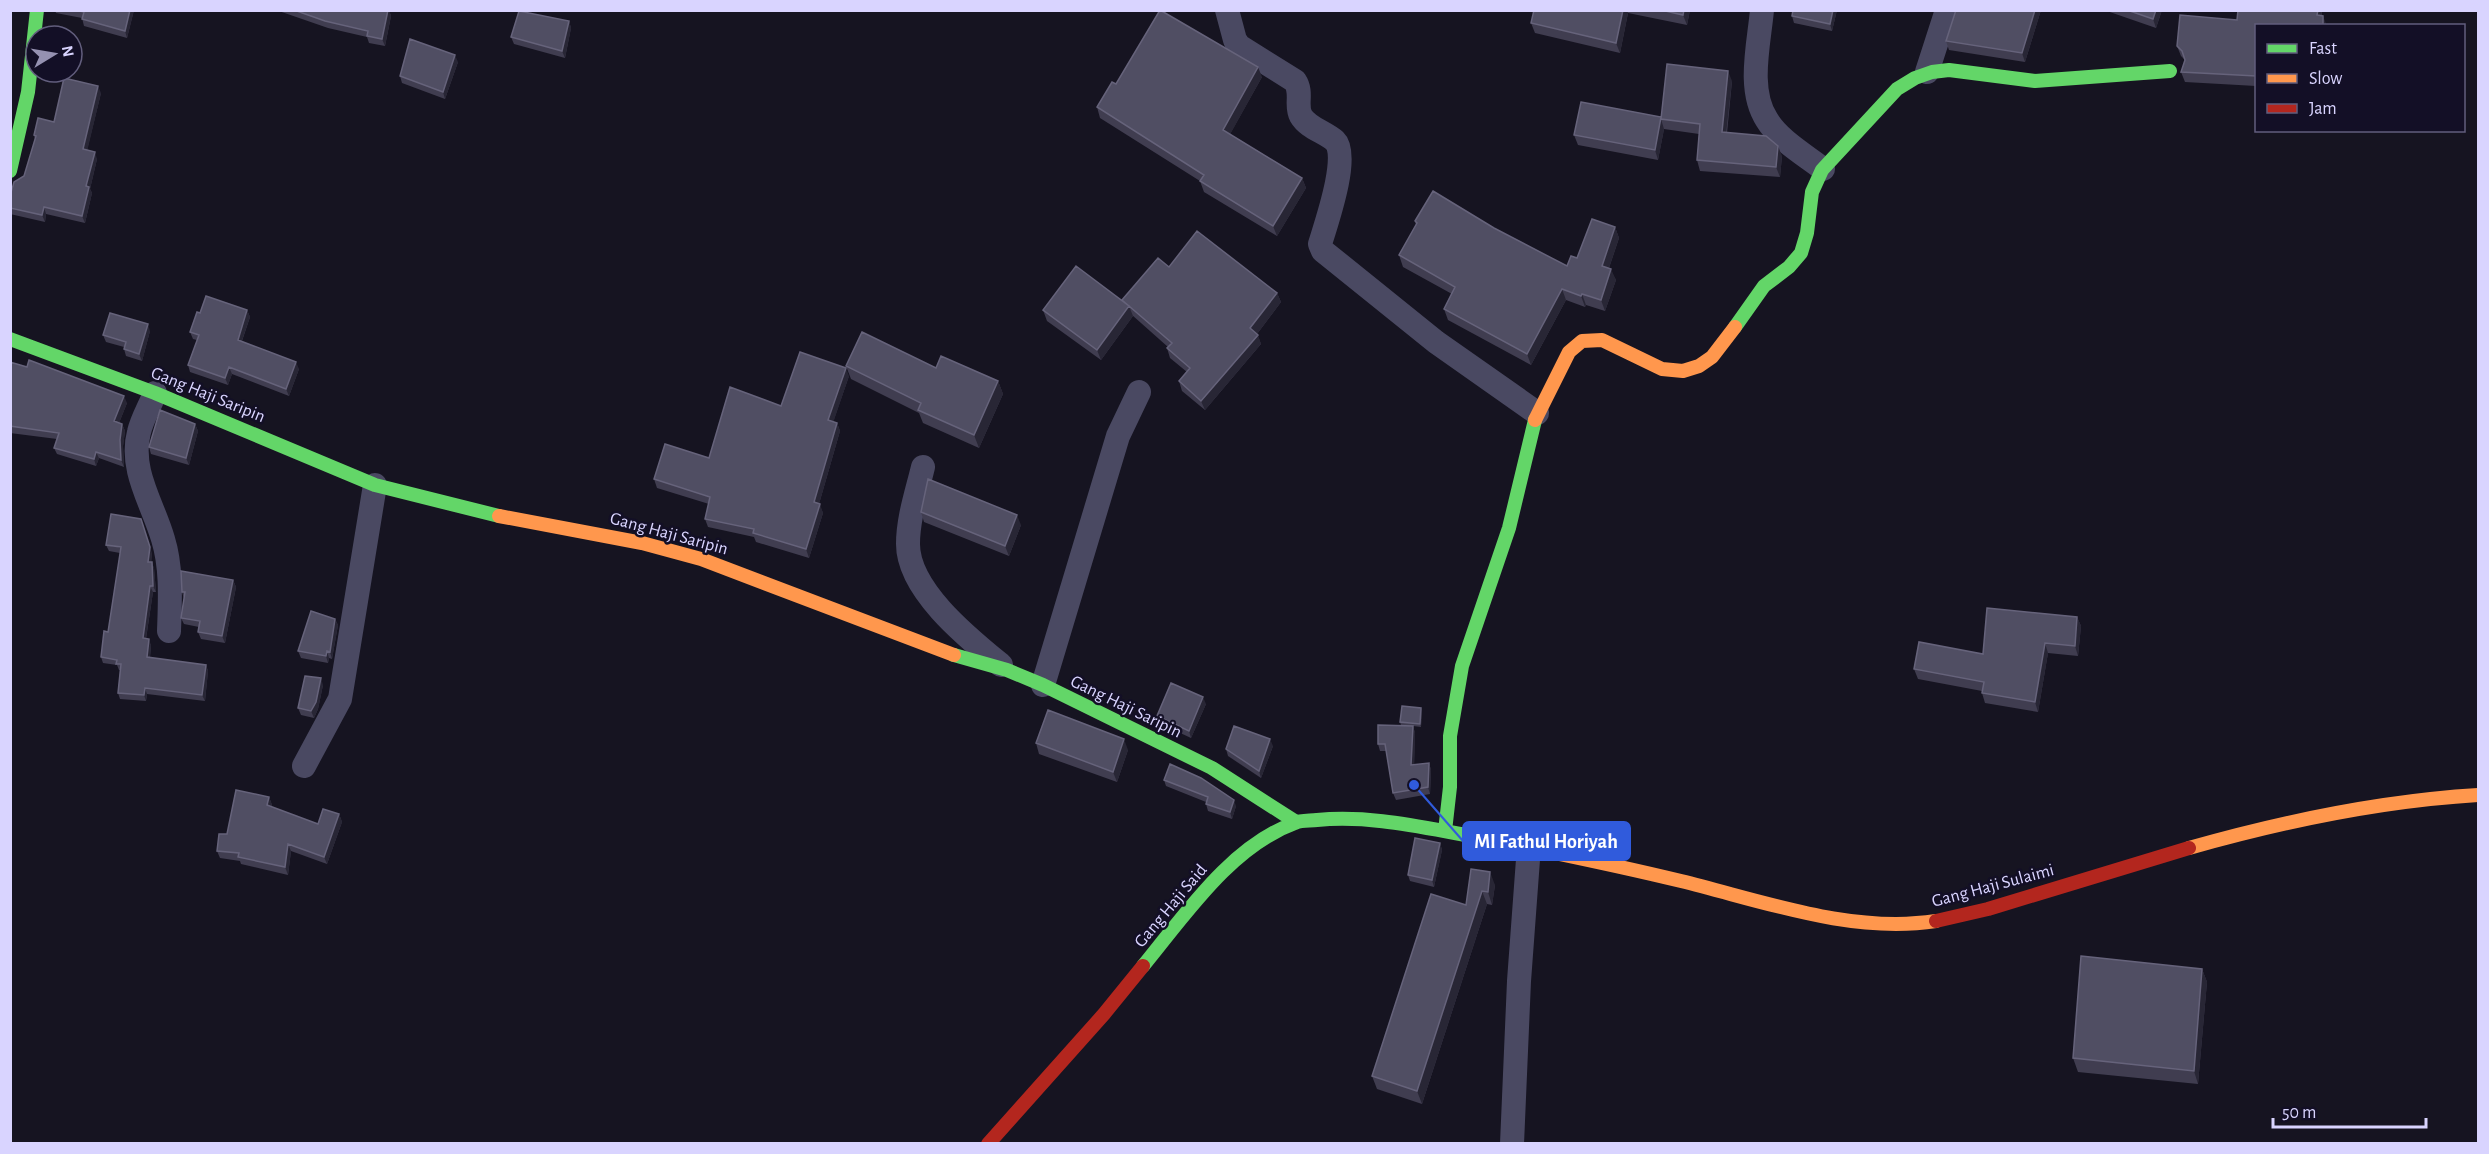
<svg xmlns="http://www.w3.org/2000/svg" width="2489" height="1154" viewBox="0 0 2489 1154" font-family="'Alegreya Sans',sans-serif">
	<style>
		.lines { fill: none; stroke-linecap: round; stroke-linejoin: round }
		.street { stroke: #4a4962; stroke-width: 24 }
		.fast { stroke: #63d668; stroke-width: 14 }
		.slow { stroke: #ff974d; stroke-width: 14 }
		.jam { stroke: #b3261e; stroke-width: 14 }
		.wall { fill: #403d50 }
		.shaded-wall { fill: #282635 }
		.building { fill: #504e63; stroke: #66637b; stroke-width: 1.5 }
		.labels { text-anchor: middle; dominant-baseline: central; stroke-width: 5; stroke-linejoin: round; paint-order: stroke }
		.street-label { font-size: 18px; fill: #d9d4ff; stroke: #130f26 }
		.leader { fill: none; stroke: #305bdc; stroke-width: 2 }
		.callout-dot { fill: #305bdc; stroke: #130f26; stroke-width: 2 }
		.callout { fill: #305bdc; stroke: #305bdc; stroke-width: 2 }
		.callout-label { font-size: 20px; text-anchor: middle; font-weight: bold; fill: #fff }
	</style>
	<rect width="100%" height="100%" fill="#161421"/>
	<g class="lines">
		<path class="street" d="M1227,10L1235,40L1239,46L1295,81C1303,93 1295,105 1301,116C1308,128 1325,132 1335,141C1350,155 1326,224 1320,244L1323,251L1436,342L1537,413
			M1762,10C1759,44 1747,90 1767,120C1779,140 1805,155 1823,169
			M1927,72L1947,10
			M155,393C150,406 142,419 139,432C129,470 153,504 163,539C172,568 170,601 169,631
			M923,467C917,492 908,518 908,544C908,590 968,638 1001,665
			M1043,685L1118,436L1139,392
			M304,766L340,699L375,485
			M1512,1144L1519,981L1529,846"/>
		<path class="fast" d="M10,171L28,92L37,10
			M1735,327L1764,286L1789,267L1801,253L1807,233L1812,192L1822,170L1897,89L1915,78L1932,72L1949,70L2035,81L2170,71
			M10,339L155,393L375,485L499,516
			M954,655L1007,670L1043,685L1212,768L1296,822
			M1445,831L1450,787V736L1462,666L1509,528L1535,420
			M1143,966C1185,915 1231,846 1295,823C1301,820 1310,821 1317,820C1370,815 1420,827 1472,836"/>
		<path class="slow" d="M1535,420L1569,352L1582,341L1602,340L1662,369L1683,371L1699,366L1712,357L1735,327
			M499,516L642,543L701,559L954,655
			M1472,836C1542,850 1612,864 1681,881C1763,901 1851,934 1936,921
			M2189,848C2284,821 2379,801 2478,795"/>
		<path class="jam" d="M1936,921L1988,909L2189,848
			M988,1144L1104,1014L1143,966"/>
	</g>
	<path class="wall" d="M55,10H134L127,38L84,26L82,18L56,13Z
		M276,10H389L391,16L385,46L369,43L367,37L328,28Z
		M1534,10H1690L1687,25L1628,13L1620,53L1535,33L1531,23Z
		M1793,10H1837L1832,31L1794,23L1792,16Z
		M1956,10H2041L2025,62L1949,50L1946,41Z
		M2104,10H2162L2156,28Z
		M2238,10H2322V16L2256,26V86L2185,82L2181,72L2185,60L2181,56L2177,46L2237,20Z
		M569,21L571,28L565,58L514,44L511,37Z
		M458,62L445,99L402,83L400,76Z
		M1262,77L1230,134L1302,178L1306,188L1277,236L1204,192L1200,181L1100,118L1097,107L1116,84Z
		M1732,81L1727,133L1782,156L1780,177L1700,171L1697,160L1699,134L1664,129L1658,160L1578,145L1574,135L1661,117Z
		M101,93L87,150L97,159L90,189L92,193L85,223L46,214L45,222L10,214V208L24,176L35,139L34,135L54,122Z
		M1415,221L1494,228L1567,266L1615,227L1619,238L1609,268L1616,280L1605,311L1586,305L1585,307L1566,300L1531,365L1448,320L1444,309L1452,294L1403,267L1399,255L1416,225Z
		M1169,267L1277,293L1281,302L1257,334L1261,344L1205,410L1182,391L1179,381L1187,372L1170,358L1167,348L1168,347L1132,315L1133,316L1101,360L1047,321L1043,310L1123,301Z
		M247,310L250,317L242,341L299,369L289,396L232,374L228,385L190,372L188,365L197,340L193,339L190,332L200,313Z
		M150,331L142,361L126,356L124,349V347L106,342L103,335Z
		M10,362L127,403L119,423L122,424L125,431L123,446L124,467L99,458L96,466L57,454L54,448L57,439L10,433Z
		M846,366L936,368L998,381L1003,394L979,448L923,423L919,413L851,379Z
		M849,376L833,422L837,423L840,431L819,504L823,513L809,558L756,542L754,537L708,527L705,519L709,504L657,488L654,479L709,458Z
		M195,424L198,431L189,465L151,454L149,447Z
		M921,512L1021,525L1009,556L924,522Z
		M106,545L152,553L151,562L154,568L156,592H153L146,639L151,645L150,658L206,665L208,671L205,701L147,694L146,701L120,699L118,693L120,670H119L117,665L103,663L101,657L108,632L120,553L109,551Z
		M233,580L236,587L225,643L201,639L198,632L199,627L184,624L181,618L184,599L182,592Z
		M2077,617L2081,626L2078,656L2048,653L2038,712L1985,703L1982,693V691L1918,679L1914,669L1983,654Z
		M335,619L338,625L332,659L329,658L328,663L301,658L298,651Z
		M323,685L318,709L314,718L301,715L298,708Z
		M1206,704L1191,738L1159,723L1157,716Z
		M1421,708L1422,711L1421,727L1413,726L1415,733L1414,765L1429,763L1431,770L1430,794L1396,800L1393,793L1386,751H1380L1378,744L1401,725L1400,722Z
		M1036,743L1128,750L1117,782L1039,754Z
		M1273,746L1261,778L1228,756L1226,749Z
		M1164,780L1236,806L1232,819L1208,811L1206,804V802L1166,786Z
		M269,797L272,805V807L318,824L339,814L342,822L327,864L291,851L288,875L241,864L240,861L220,858L217,851L227,834Z
		M1440,843L1442,850L1434,887L1410,881L1408,875Z
		M1471,869L1495,885L1492,905L1487,904L1422,1104L1377,1089L1372,1076L1466,905Z
		M2202,969L2207,982L2198,1084L2078,1072L2073,1058Z"/>
	<path class="shaded-wall" d="M130,10H134L127,38L125,31Z
		M388,10H389L391,16L385,46L382,39Z
		M1623,10H1627L1628,13L1620,53L1616,43Z
		M1684,10H1690L1687,25L1683,15Z
		M1833,10H1837L1832,31L1830,24Z
		M2035,10H2041L2025,62L2022,53Z
		M2156,10H2162L2156,28L2153,19Z
		M2318,10H2322L2321,26L2317,15Z
		M2323,16L2327,26H2323Z
		M569,21L571,28L565,58L562,51Z
		M455,55L458,62L445,99L443,92Z
		M1258,67L1262,77L1227,140L1223,130Z
		M1728,71L1732,81L1725,143L1722,132Z
		M98,86L101,93L86,156L83,149Z
		M1661,119L1664,129L1658,160L1655,150Z
		M1778,146L1782,156L1780,177L1776,167Z
		M95,152L97,159L90,189L92,193L85,223L82,216L86,186Z
		M1302,178L1306,188L1277,236L1273,226Z
		M44,207L46,214L45,222L42,215Z
		M1615,227L1619,238L1606,277L1602,266Z
		M1611,269L1616,280L1605,311L1601,300Z
		M1562,289L1566,300L1531,365L1527,354Z
		M1277,293L1281,302L1254,338L1250,328Z
		M1582,294L1586,305L1585,307L1581,296Z
		M1129,306L1133,316L1101,360L1097,350Z
		M247,310L250,317L240,346L238,340Z
		M148,324L150,331L142,361L139,354Z
		M1258,335L1261,344L1205,410L1201,401Z
		M296,362L299,369L289,396L286,389Z
		M229,367L232,374L228,385L225,378Z
		M846,368L849,376L831,429L828,420Z
		M998,381L1003,394L979,448L974,435Z
		M124,396L127,403L117,428L114,421Z
		M837,423L840,431L817,511L814,502Z
		M122,424L125,431L123,446L124,467L121,460L120,440Z
		M195,424L198,431L189,465L186,458Z
		M96,452L99,458L96,466L94,459Z
		M820,504L823,513L809,558L806,549Z
		M1017,515L1021,525L1009,556L1005,546Z
		M141,519L152,553L151,568L148,562Z
		M152,562L154,568L156,592L153,586Z
		M233,580L236,587L225,643L222,636Z
		M150,586L153,592L145,644L143,638Z
		M2077,617L2081,626L2078,656L2075,646Z
		M335,619L338,625L332,659L330,652Z
		M149,639L151,645L149,664L147,657Z
		M2045,643L2048,653L2038,712L2035,702Z
		M327,651L329,658L328,663L326,656Z
		M206,665L208,671L205,701L202,695Z
		M321,678L323,685L318,709L314,718L311,711Z
		M145,688L147,694L146,701L144,695Z
		M1203,697L1206,704L1191,738L1189,731Z
		M1421,708L1422,711L1421,727L1420,724Z
		M1413,726L1415,733L1414,772L1411,765Z
		M1124,739L1128,750L1117,782L1113,772Z
		M1270,739L1273,746L1261,778L1259,771Z
		M1429,763L1431,770L1430,794L1428,787Z
		M269,797L272,805L270,813L267,805Z
		M1234,800L1236,806L1232,819L1230,812Z
		M339,814L342,822L327,864L324,857Z
		M1440,843L1442,850L1434,887L1432,880Z
		M288,844L291,851L288,875L285,867Z
		M1490,872L1495,885L1492,905L1488,892Z
		M1482,891L1487,904L1422,1104L1417,1091Z
		M2202,969L2207,982L2198,1084L2194,1071Z"/>
	<path class="building" d="M76,10H130L125,31L82,19L84,12Z
		M294,10H388L382,39L367,36L368,31L325,21Z
		M1160,10L1258,67L1223,130L1302,178L1273,226L1200,181L1204,175L1097,107L1112,82L1116,84Z
		M1534,10H1623L1616,43L1531,23Z
		M1661,10H1684L1683,15Z
		M1793,10H1833L1830,24L1792,16Z
		M1956,10H2035L2022,53L1946,41Z
		M2127,10H2156L2153,19Z
		M2238,10H2318L2317,15L2323,16V26H2256V76L2181,72L2185,60L2182,51L2177,46L2180,15L2237,20Z
		M519,11L569,21L562,51L511,37Z
		M410,39L455,55L443,92L400,76Z
		M1667,64L1728,71L1722,132L1766,136L1778,146L1776,167L1697,160L1700,124L1661,119Z
		M64,78L98,86L83,149L95,152L86,186L89,187L82,216L44,207L42,215L10,208V196L14,182L24,176L36,136L34,135L38,118L54,122Z
		M1581,102L1661,117L1655,150L1574,135Z
		M1433,191L1494,228L1567,266L1571,256L1577,258L1592,219L1615,227L1602,266L1611,269L1601,300L1582,294L1581,296L1562,289L1527,354L1444,309L1455,287L1399,255L1417,223L1415,221Z
		M1197,231L1277,293L1250,328L1258,335L1201,401L1179,381L1190,368L1167,348L1172,343L1122,300L1158,258L1169,267Z
		M1076,266L1129,306L1097,350L1043,310Z
		M206,296L247,310L238,340L296,362L286,389L229,367L225,378L188,365L199,335L190,332L197,312L200,313Z
		M110,313L148,324L139,354L124,349L126,342L103,335Z
		M862,332L936,368L941,356L998,381L974,435L918,410L921,403L846,366Z
		M800,352L846,368L828,420L837,423L814,502L820,504L806,549L753,533L754,529L705,519L710,497L654,479L665,444L709,458L730,387L781,406Z
		M29,360L124,396L114,421L122,424L120,440L121,460L96,452L94,459L54,448L59,433L10,426V362L27,367Z
		M160,410L195,424L186,458L149,447Z
		M928,479L1017,515L1005,546L921,512Z
		M111,514L141,519L150,547L148,562H152L153,586H150L143,638L149,639L147,657L206,665L202,695L145,688L144,695L118,693L121,664H116L117,660L101,657L104,631L108,632L121,547L106,545Z
		M181,571L233,580L222,636L198,632L200,621L181,618L185,592H182Z
		M1987,608L2077,617L2075,646L2045,643L2035,702L1982,693L1984,682L1914,669L1919,642L1983,654Z
		M311,611L335,619L330,652L327,651L326,656L298,651Z
		M305,676L321,678L316,702L311,711L298,708Z
		M1171,683L1203,697L1189,731L1157,716Z
		M1402,706L1421,708L1420,724L1400,722Z
		M1048,710L1124,739L1113,772L1036,743Z
		M1378,725L1413,726L1411,765L1429,763L1428,787L1393,793L1385,744H1378Z
		M1234,726L1270,739L1259,771L1226,749Z
		M1170,764L1201,778L1234,800L1230,812L1206,804L1208,797L1164,780Z
		M236,790L269,797L267,805L318,824L323,809L339,814L324,857L288,844L285,867L238,857L239,853L217,851L219,834H227Z
		M1415,838L1440,843L1432,880L1408,875Z
		M1471,869L1490,872L1488,892L1482,891L1417,1091L1372,1076L1431,894L1466,905Z
		M2081,956L2202,969L2194,1071L2073,1058Z"/>
	<g class="labels">
		<g class="street-label">
			<text transform="translate(208 395) rotate(22)">Gang Haji Saripin</text>
			<text transform="translate(669 534) rotate(15)">Gang Haji Saripin</text>
			<text transform="translate(1126 707) rotate(26)">Gang Haji Saripin</text>
			<text transform="translate(1993 886) rotate(-15)">Gang Haji Sulaimi</text>
			<text transform="translate(1171 906) rotate(-50)">Gang Haji Said</text>
		</g>
	</g>
	<path class="leader" d="M1414 785L1463 841"/>
	<circle class="callout-dot" cx="1414" cy="785" r="6"/>
	<rect class="callout" x="1463" y="822" width="167" height="38" rx="6"/>
	<g class="callout-label">
		<text x="1546" y="848">MI Fathul Horiyah</text>
	</g>
	<rect width="2489" height="1154" fill="none" stroke="#d9d4ff" stroke-width="24"/>
	<rect x="2255" y="24" width="210" height="108" fill="#130f26" stroke="#625e7d" stroke-width="1.5"/>
	<rect x="2267" y="44" width="30" height="9" fill="#63d668" stroke="#625e7d" stroke-width="1.5"/>
	<text x="2309" y="54" font-size="18" fill="#d9d4ff">Fast</text>
	<rect x="2267" y="74" width="30" height="9" fill="#ff974d" stroke="#625e7d" stroke-width="1.5"/>
	<text x="2309" y="84" font-size="18" fill="#d9d4ff">Slow</text>
	<rect x="2267" y="104" width="30" height="9" fill="#b3261e" stroke="#625e7d" stroke-width="1.5"/>
	<text x="2309" y="114" font-size="18" fill="#d9d4ff">Jam</text>
	<g transform="translate(54 54) rotate(79)"><circle r="28" fill="#130f26" stroke="#625e7d" stroke-width="1.5"/>
	<path d="M0-4.5L10 22L0 15L-10 22Z" fill="#9591b1"/>
	<text y="-9" font-size="16" font-weight="bold" text-anchor="middle" fill="#d9d4ff">N</text>
	</g>
	<path d="M2273 1118v9h153v-9" fill="none" stroke="#d9d4ff" stroke-width="3"/>
	<text x="2282" y="1118" font-size="18" fill="#d9d4ff" stroke="#130f26" stroke-width="4.5" paint-order="stroke">50 m</text>
</svg>
